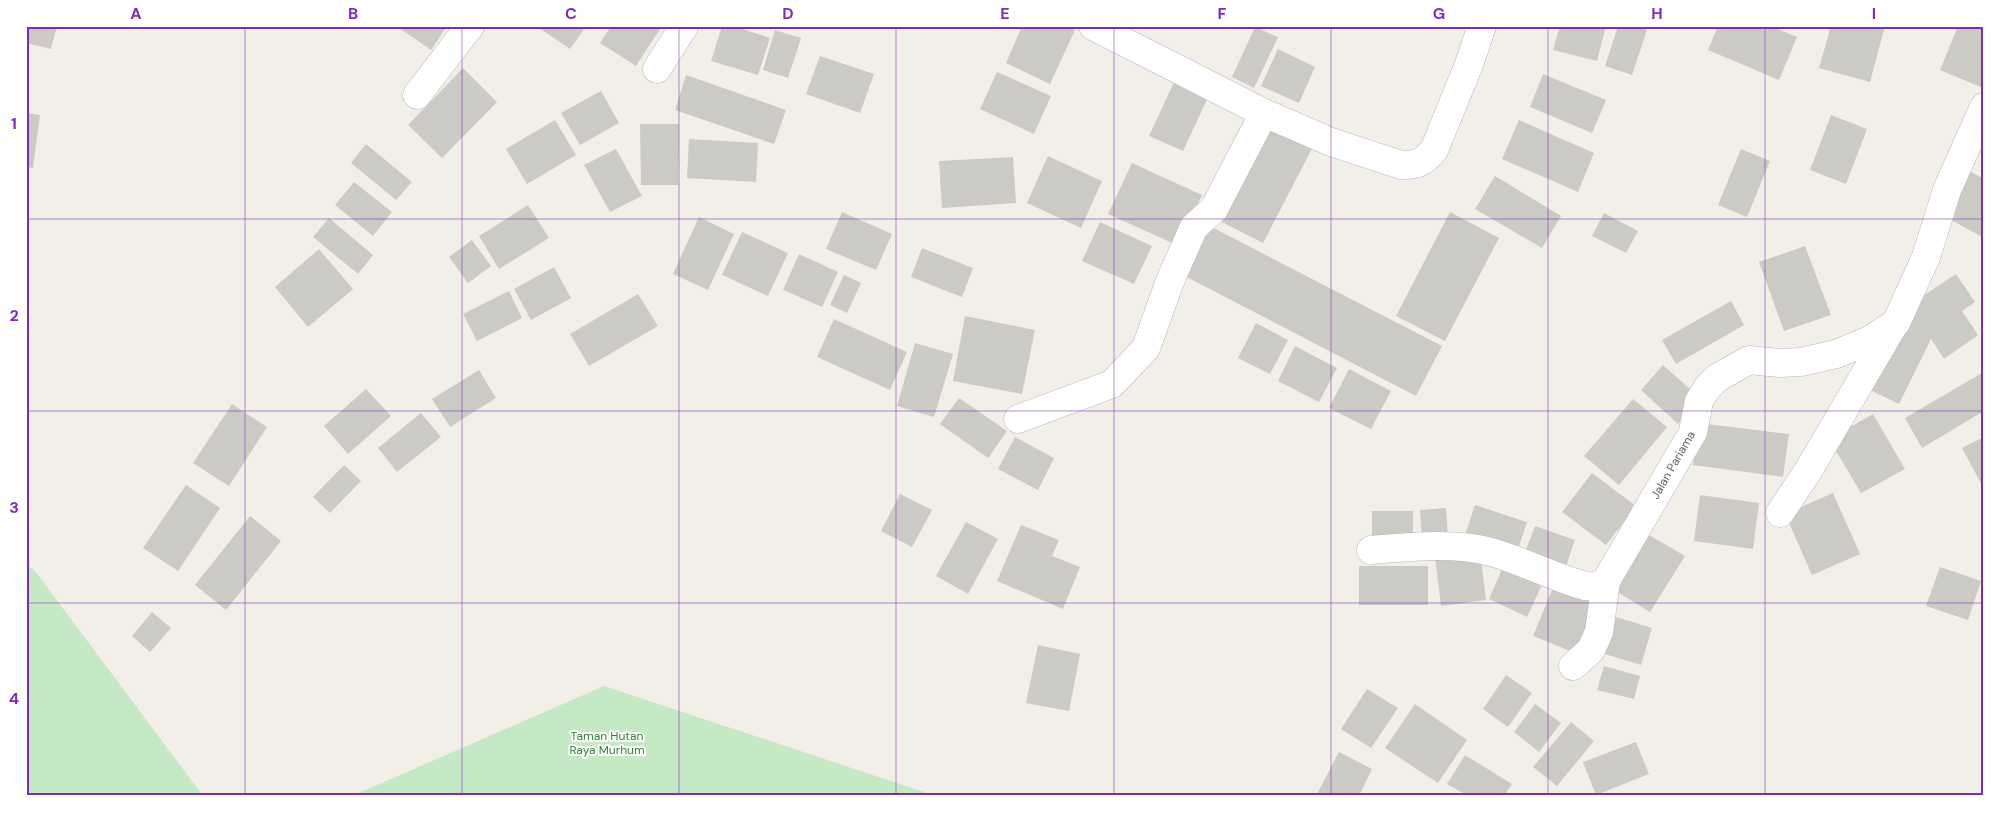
<svg xmlns="http://www.w3.org/2000/svg" width="2010" height="822" viewBox="0 0 2010 822" font-family="'DM Sans',sans-serif">
	<style>
		.green { fill: #c5e8c5 }
		.building { fill: #cccac5 }
		.lines { fill: none; stroke-linecap: round; stroke-linejoin: round }
		.street-casing { stroke: #b5b8bc; stroke-width: 29 }
		.street { stroke: #fff; stroke-width: 28 }
		.grid { fill: none; stroke: #7b2cbf; stroke-width: 1; stroke-opacity: 0.55 }
		.labels { text-anchor: middle; dominant-baseline: central; stroke-width: 4; stroke-linejoin: round; paint-order: stroke }
		.street-label { font-size: 12px; fill: #5f6368; stroke: #fff }
		.park-label { font-size: 12px; fill: #348238; stroke: #fff }
		.neatline { fill: none; stroke: #7b2cbf; stroke-width: 2 }
		.grid-label { font-size: 16px; text-anchor: middle; font-weight: bold; fill: #7b2cbf }
	</style>
	<rect width="100%" height="100%" fill="#f1efe8"/>
	<path class="green" d="M26,564L35,571L203,796H26Z
		M604,686L936,796H352Z"/>
	<path class="building" d="M26,26H57L51,49L26,43Z
		M396,26H447L431,50Z
		M536,26H586L570,49Z
		M611,26H662L636,66L600,43Z
		M722,26H733L770,38L758,75L711,61Z
		M1022,26H1066L1075,30L1050,84L1006,63Z
		M1560,26H1606L1597,61L1553,50Z
		M1618,26H1635L1647,30L1632,75L1605,66Z
		M1718,26H1771L1797,37L1779,80L1708,50Z
		M1831,26H1885L1870,82L1819,68Z
		M1958,26H1974L1984,30L1983,88L1940,70Z
		M1255,27L1278,37L1254,88L1232,77Z
		M775,30L801,38L788,78L763,70Z
		M1278,49L1315,67L1299,103L1261,86Z
		M820,56L874,74L860,113L806,94Z
		M463,68L497,102L442,158L408,125Z
		M997,72L1051,96L1034,134L980,109Z
		M1543,74L1606,100L1592,133L1530,107Z
		M686,75L786,110L774,144L675,110Z
		M1176,78L1210,93L1183,151L1149,136Z
		M601,91L619,123L580,145L561,113Z
		M26,113L40,115L33,168L26,167Z
		M1831,115L1867,129L1846,184L1810,170Z
		M1273,118L1316,141L1263,243L1220,221Z
		M555,120L576,155L527,184L506,149Z
		M1519,120L1594,153L1578,192L1502,159Z
		M640,124H679L678,185H641Z
		M689,139L758,143L756,182L687,178Z
		M366,144L412,182L396,200L351,163Z
		M616,149L642,196L610,212L584,165Z
		M1741,149L1770,161L1747,217L1718,205Z
		M1048,156L1102,181L1081,228L1027,203Z
		M1013,157L1016,203L942,208L939,161Z
		M1132,163L1202,195L1179,246L1108,214Z
		M1967,170L1984,179V238L1942,215Z
		M1495,176L1561,216L1542,248L1475,209Z
		M354,182L392,212L373,236L335,205Z
		M528,205L549,238L499,269L479,236Z
		M842,212L892,234L876,270L826,249Z
		M1450,212L1499,238L1445,341L1396,316Z
		M1604,213L1638,231L1626,253L1592,236Z
		M699,217L734,234L708,290L673,274Z
		M329,218L373,255L358,274L313,237Z
		M1100,222L1152,246L1134,284L1082,261Z
		M1202,222L1442,346L1416,396L1177,272Z
		M742,232L788,253L768,296L722,275Z
		M472,240L491,266L468,283L449,257Z
		M1805,246L1831,315L1784,331L1759,262Z
		M922,248L973,268L962,297L911,277Z
		M319,249L353,289L308,327L275,287Z
		M799,254L838,272L822,307L783,290Z
		M554,267L571,298L531,320L514,289Z
		M1956,274L1975,302L1962,311L1978,335L1944,359L1931,339L1899,404L1868,389L1908,306Z
		M844,275L861,283L847,313L830,305Z
		M509,291L522,318L477,341L463,314Z
		M638,294L658,326L589,366L570,334Z
		M1731,301L1744,325L1676,364L1662,340Z
		M965,316L1035,330L1022,394L953,381Z
		M834,319L907,352L890,390L817,357Z
		M1256,323L1288,340L1270,374L1238,358Z
		M915,343L953,354L934,417L897,406Z
		M1295,346L1337,368L1319,402L1278,381Z
		M1663,365L1700,398L1678,424L1641,390Z
		M1349,369L1391,391L1371,429L1329,408Z
		M479,370L496,398L450,427L432,399Z
		M1982,373L1984,377V411L1922,448L1905,418Z
		M366,389L391,416L348,454L324,426Z
		M959,398L1007,431L988,458L940,424Z
		M1633,399L1667,427L1619,485L1584,456Z
		M232,404L267,427L229,486L193,463Z
		M421,413L441,437L397,472L378,448Z
		M1873,414L1905,469L1861,493L1829,439Z
		M1698,423L1789,434L1783,477L1693,465Z
		M1015,437L1054,458L1038,490L998,469Z
		M1984,437V489L1962,448Z
		M344,465L361,481L330,513L313,497Z
		M1592,473L1636,506L1606,545L1562,512Z
		M186,485L220,508L178,571L143,548Z
		M1833,493L1860,554L1812,575L1785,514Z
		M900,494L932,510L912,547L881,531Z
		M1700,495L1759,503L1753,549L1694,541Z
		M1475,505L1527,522L1517,552L1465,535Z
		M1446,508L1448,538L1422,540L1420,510Z
		M1372,511H1413V543H1372Z
		M250,516L281,541L226,610L195,585Z
		M966,522L998,539L968,594L936,576Z
		M1021,525L1059,540L1052,556L1080,567L1063,609L997,581Z
		M1535,526L1575,540L1566,566L1525,552Z
		M1649,535L1685,556L1650,612L1614,590Z
		M1480,551L1486,600L1441,606L1435,557Z
		M1506,560L1545,578L1527,617L1489,599Z
		M1359,566H1428V605H1359Z
		M1940,567L1981,581L1968,620L1926,606Z
		M1555,583L1597,601L1575,653L1533,636Z
		M152,612L171,628L150,652L132,636Z
		M1610,615L1652,628L1641,665L1598,652Z
		M1038,645L1080,654L1069,711L1026,703Z
		M1604,666L1640,676L1634,699L1597,690Z
		M1506,675L1532,693L1508,727L1483,709Z
		M1367,689L1398,708L1371,748L1341,729Z
		M1415,704L1467,740L1438,783L1385,748Z
		M1535,704L1561,723L1539,752L1514,732Z
		M1571,722L1594,741L1557,786L1533,767Z
		M1636,742L1649,774L1596,795L1583,762Z
		M1339,752L1372,769L1359,796H1320L1317,794Z
		M1465,755L1512,784L1504,796H1468L1447,784Z"/>
	<g class="lines">
		<g class="street-casing">
			<path id="street" d="M1093,26L1264,113L1331,142L1401,165C1416,166 1424,162 1434,150L1468,67L1482,26
				M657,69L684,26
				M417,95L470,26
				M1018,419L1112,384L1146,348L1170,281L1194,227L1214,209L1264,113
				M1780,513L1808,471L1892,328
				M1371,550C1410,547 1453,542 1491,552C1523,561 1553,577 1585,586C1594,587 1599,586 1606,581L1693,432L1699,401L1708,387L1717,378L1749,360L1780,363L1801,362L1836,354L1870,340L1896,323L1926,257L1947,190L1984,107
				M1573,666L1591,650L1599,632L1606,581"/>
		</g>
		<use href="#street" class="street"/>
	</g>
	<path class="grid" d="M245,26V796M462,26V796M679,26V796M896,26V796M1114,26V796M1331,26V796M1548,26V796M1765,26V796M26,219H1984M26,411H1984M26,603H1984"/>
	<g class="labels">
		<g class="street-label">
			<text transform="translate(1673 465) rotate(-60)">Jalan Pariama</text>
		</g>
		<g class="park-label">
			<text x="607" y="736">Taman Hutan<tspan x="607" dy="14">Raya Murhum</tspan></text>
		</g>
	</g>
	<rect width="2010" height="822" fill="none" stroke="#ffffff" stroke-width="55"/>
	<rect x="28" y="28" width="1954" height="766" class="neatline"/>
	<g class="grid-label">
		<text x="136" y="19">A</text>
		<text x="353" y="19">B</text>
		<text x="571" y="19">C</text>
		<text x="788" y="19">D</text>
		<text x="1005" y="19">E</text>
		<text x="1222" y="19">F</text>
		<text x="1439" y="19">G</text>
		<text x="1657" y="19">H</text>
		<text x="1874" y="19">I</text>
		<text x="14" y="129">1</text>
		<text x="14" y="321">2</text>
		<text x="14" y="513">3</text>
		<text x="14" y="704">4</text>
	</g>
</svg>
